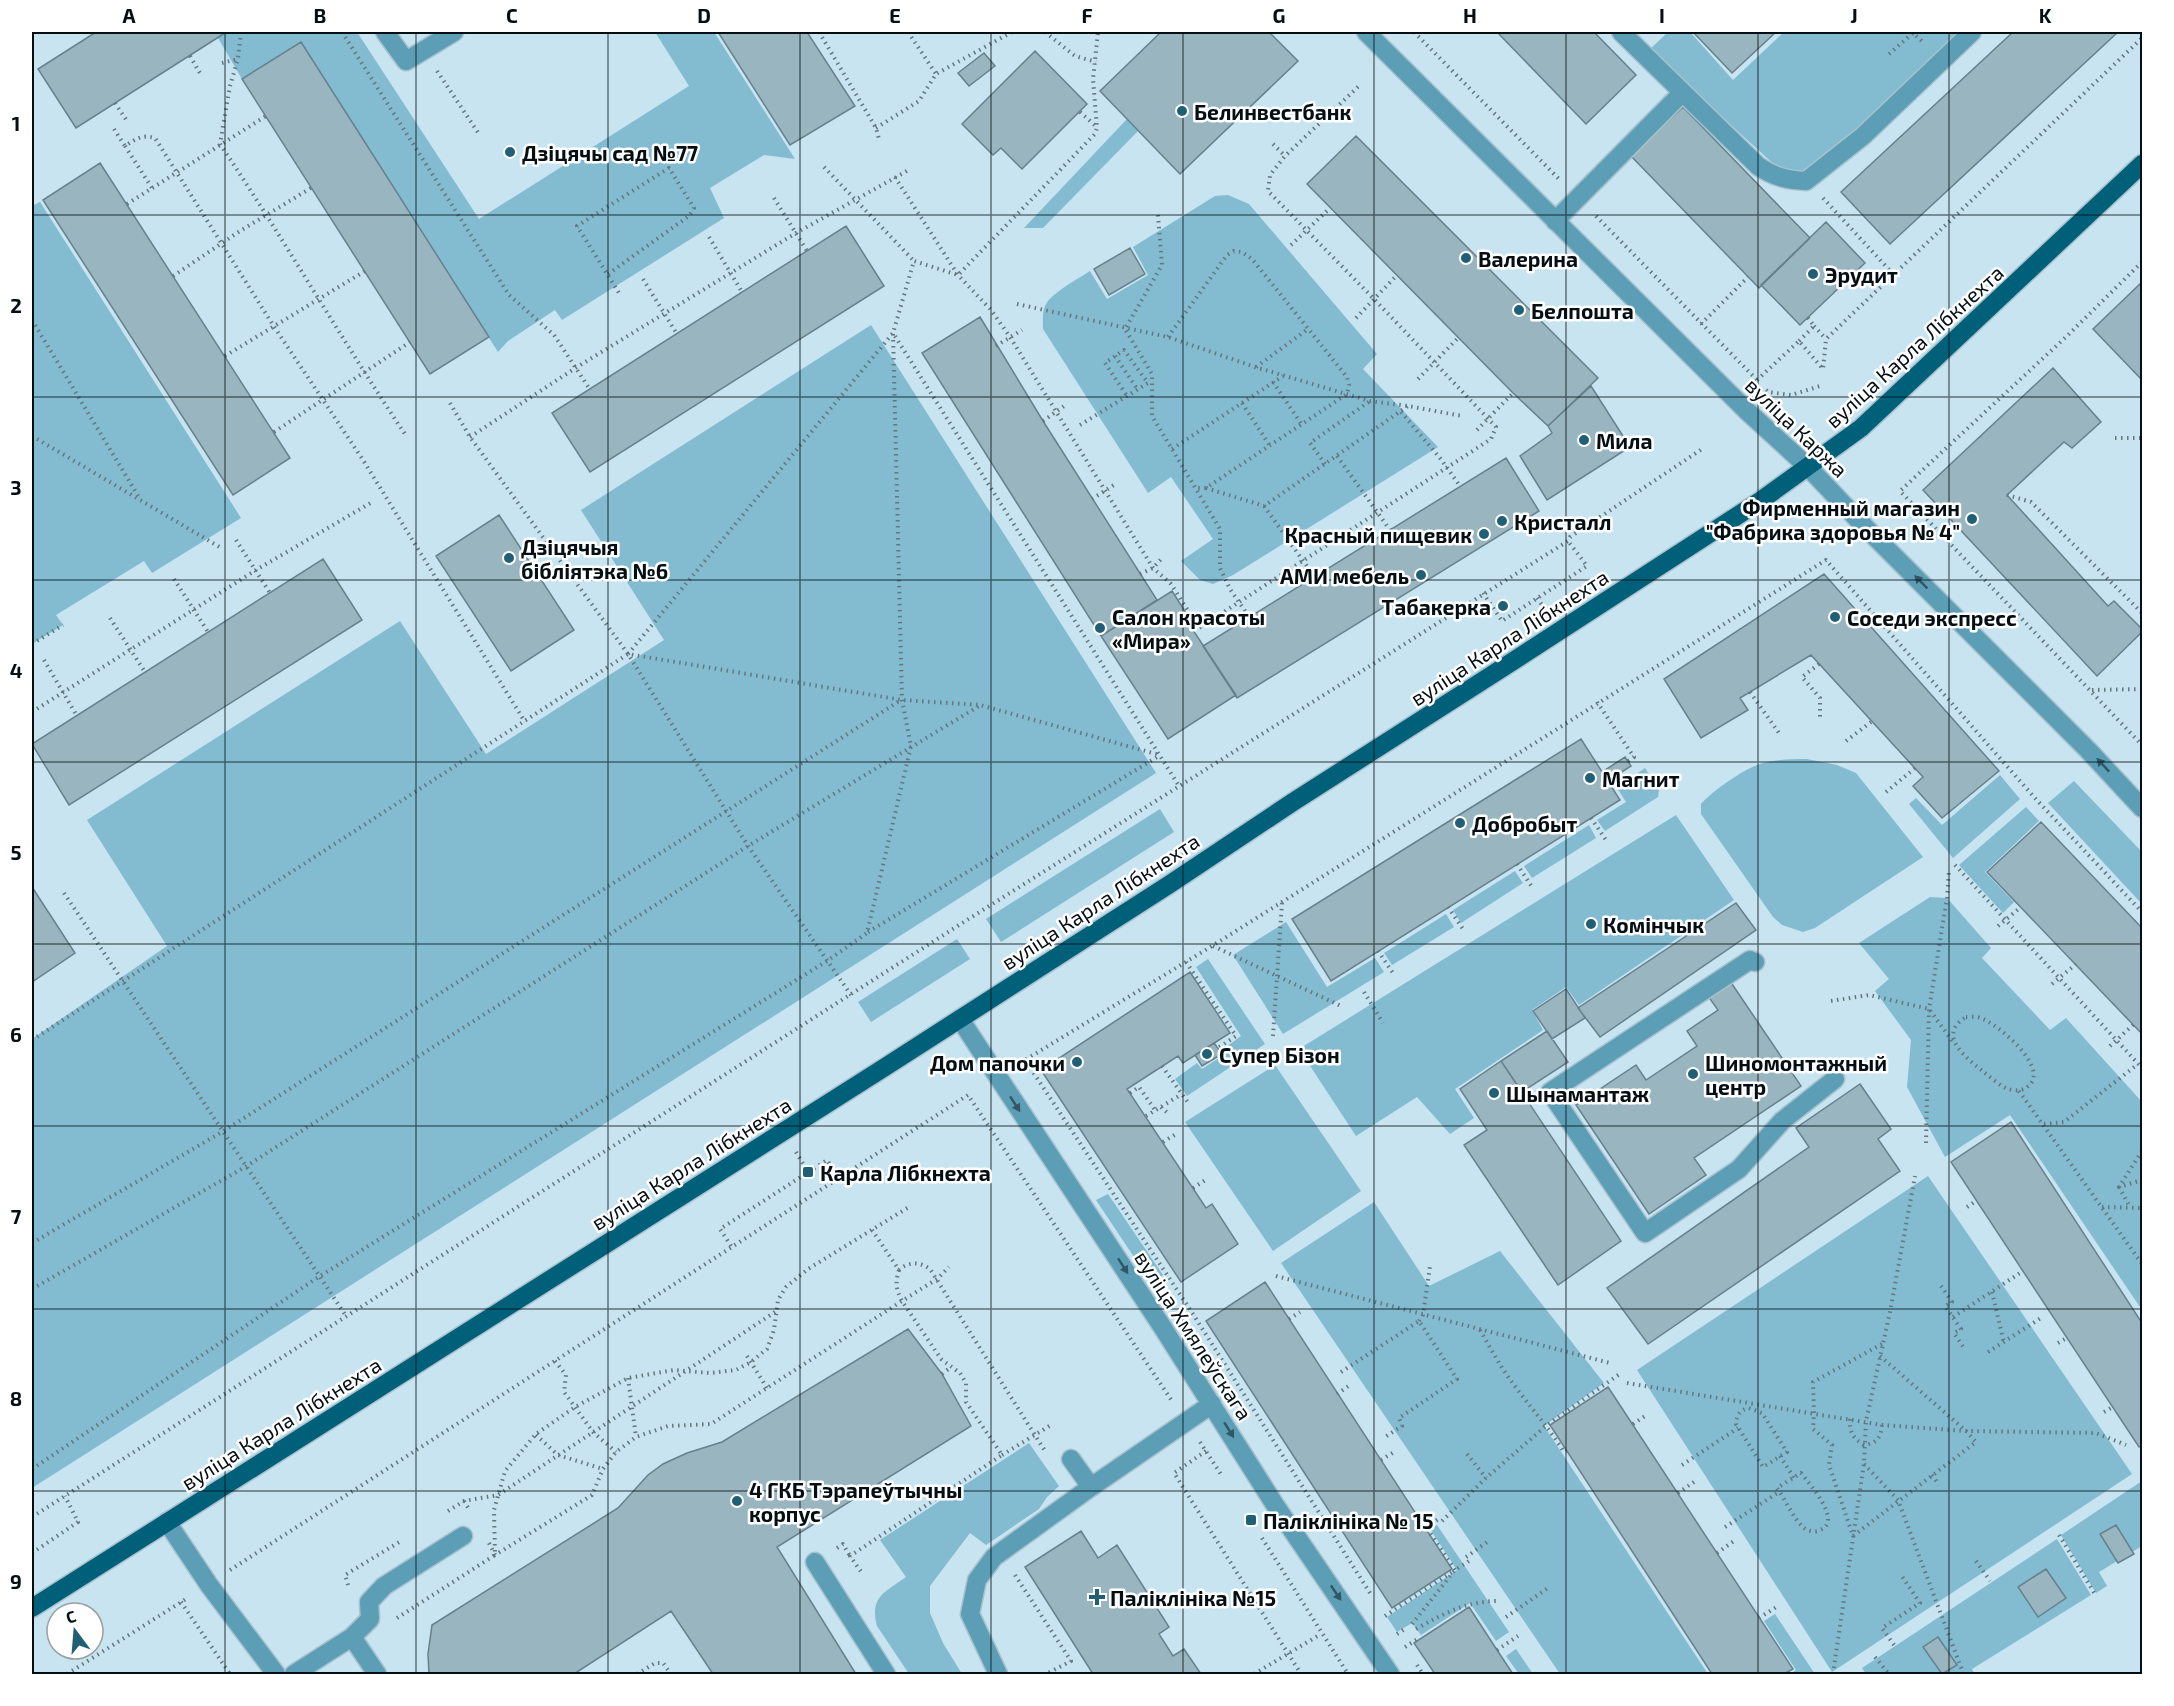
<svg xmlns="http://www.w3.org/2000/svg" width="2174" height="1706" viewBox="0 0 2174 1706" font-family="'Exo 2',sans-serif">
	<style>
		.green { fill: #83bbd1 }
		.building { fill: #99b5c0; stroke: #66818c; stroke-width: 1.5 }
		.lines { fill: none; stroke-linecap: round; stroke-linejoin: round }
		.minor-casing { stroke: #a8c2cd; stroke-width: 21 }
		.major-casing { stroke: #a8c2cd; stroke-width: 21 }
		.path { stroke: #64777f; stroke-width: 4; stroke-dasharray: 1.5 4.5; stroke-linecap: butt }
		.minor { stroke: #5d9eb7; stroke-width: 18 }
		.major { stroke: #00607a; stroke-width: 18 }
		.oneway { fill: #315665 }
		.grid { fill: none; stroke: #050f13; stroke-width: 1.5; stroke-opacity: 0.55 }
		.poi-dot { fill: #205f75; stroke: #fff; stroke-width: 2 }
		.labels { text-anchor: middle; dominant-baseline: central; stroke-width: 5; stroke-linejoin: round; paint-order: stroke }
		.poi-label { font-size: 21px; font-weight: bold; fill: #050f13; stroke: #fff; text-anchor: start }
		.street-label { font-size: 21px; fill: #050f13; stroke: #fff }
		.neatline { fill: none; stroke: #050f13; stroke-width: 2 }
		.grid-label { font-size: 20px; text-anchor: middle; font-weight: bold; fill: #050f13 }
	</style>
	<rect width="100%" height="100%" fill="#c7e4f0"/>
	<path class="green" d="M224,32H357L479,219L689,86L655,32H714L795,159L764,155L710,188L724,218L562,320L555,310L508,341L498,352L301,42L242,79L218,38L225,33Z
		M1668,32H1690L1733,80L1784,32H1968L1864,131L1811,170L1793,175L1778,168L1649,50Z
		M1127,119L1138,131L1043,228H1024Z
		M1228,195L1249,204L1377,354L1363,369L1438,447L1233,575L1213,584L1200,580L1181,561L1213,539L1171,477L1148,493L1043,329C1043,321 1042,311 1046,304C1053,292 1078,279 1090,271L1107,299L1148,275L1133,247L1215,196Z
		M40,202L241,518L152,573L144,561L56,615L63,625L32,644V206Z
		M871,325L1156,773L32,1488V1039L167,946L87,820L400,621L486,754L664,640L581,510Z
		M1807,759L1837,765L1856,773L1923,857L1815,928L1803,932L1782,925L1773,917L1701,814V804C1712,791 1744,769 1760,764C1775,759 1792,759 1807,759Z
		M1645,768L1659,790L1658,797L1605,831L1597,820L1626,802L1617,788Z
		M2000,775L2020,799L1953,858L1909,804L1916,798L1942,825Z
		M2074,781L2142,852V904L2048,803Z
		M2026,807L2039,821L1985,872L2014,902L2003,913L1959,865Z
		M1160,809L1174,832L1001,942L986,919Z
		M1676,815L1734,900L1579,1005L1566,987L1532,1010L1543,1030L1455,1089L1474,1118L1450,1134L1417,1097L1356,1136L1299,1049Z
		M1589,825L1596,838L1532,878L1524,866Z
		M1515,871L1523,883L1461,923L1453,910Z
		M1930,897L1947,898L1991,948L1982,958L2050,1030L2066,1018L2142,1102V1310L2010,1115L1945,1157L1907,1087L1911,1040L1875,991L1889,979L1859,943Z
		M1446,914L1454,927L1392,965L1384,953Z
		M1286,922L1327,987L1375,958L1384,972L1283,1034L1233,955Z
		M957,939L970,959L871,1022L858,1002Z
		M1208,959L1265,1044L1187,1096L1175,1079L1197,1063L1202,1069L1225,1054L1222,1050L1241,1036L1196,967Z
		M1275,1065L1361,1191L1273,1251L1185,1122Z
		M1928,1176L2132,1474L1832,1672L1637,1370Z
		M1108,1194L1163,1275L1152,1284L1096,1200Z
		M1374,1202L1429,1286L1500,1251L1604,1383L1544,1426L1708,1674H1560L1281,1263Z
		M1029,1443L1059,1486L1047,1497L1039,1509L986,1545L970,1533L930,1586V1613L943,1643L962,1674H909L877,1626C869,1596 886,1592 906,1577L880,1540Z
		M2142,1481V1546L2099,1572L2107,1586L2096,1593L2061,1535Z
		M1437,1525L1509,1632L1496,1641L1470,1603L1421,1635L1412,1623L1397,1632L1387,1617L1457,1570L1430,1529Z
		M2057,1539L2091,1595L1972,1669L1974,1674H1866L1862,1668Z
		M1775,1614L1815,1674H1790L1796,1670L1764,1621Z
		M1516,1649L1533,1674H1519L1506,1656Z"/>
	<path class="building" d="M96,32H224L225,33L76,128L38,69Z
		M718,32H807L855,106L790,145Z
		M1161,32H1269L1298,61L1180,174L1100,91Z
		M1497,32H1594L1636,75L1586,124Z
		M1693,32H1776L1732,73Z
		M2013,32H2118L1890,244L1841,192Z
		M301,42L489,337L430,374L242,79Z
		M1035,51L1087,104L1022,169L1001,148L993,155L962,124Z
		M984,53L995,66L969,86L958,73Z
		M1683,107L1810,238L1759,288L1631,156Z
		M1356,136L1598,378L1548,426L1513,393L1307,184Z
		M100,163L290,458L233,495L43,200Z
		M1826,222L1865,263L1800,325L1761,285Z
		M846,226L884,286L590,472L552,413Z
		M1130,248L1145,274L1109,295L1094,269Z
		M2142,282V378L2141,379L2093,329Z
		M980,317L1043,421L1157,600L1101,636L922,353Z
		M2053,368L2101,422L2072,448L2064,442L2007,495L2108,606L2114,601L2142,629V632L2097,676L1923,490Z
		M1591,386L1630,447L1547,500L1520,456L1552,433L1548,426Z
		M1506,458L1539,511L1237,698L1203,646Z
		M499,515L574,630L511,671L436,556Z
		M323,559L362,620L69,805L32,744Z
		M1824,574L1999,771L1942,818L1913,786L1923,777L1811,655L1740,698L1748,710L1701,738L1664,679Z
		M1172,591L1188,616L1185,618L1236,695L1168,739L1101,636Z
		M1581,739L1620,800L1331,981L1292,919Z
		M1625,757L1631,766L1608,781L1602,772Z
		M2041,822L2142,928V1034L1987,872Z
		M32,887L75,953L32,982Z
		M1736,903L1756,930L1600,1037L1578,1008Z
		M1190,972L1230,1033L1183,1063L1178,1056L1127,1089L1206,1208L1212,1204L1238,1244L1181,1282L1041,1070Z
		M1730,981L1801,1086L1694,1158L1706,1175L1649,1214L1576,1105L1636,1065L1646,1080L1697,1046L1687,1031L1718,1010L1708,996Z
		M1566,989L1585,1018L1552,1039L1533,1011Z
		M1547,1031L1568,1062L1522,1092L1501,1061Z
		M1214,1043L1222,1054L1202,1066L1195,1055Z
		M1501,1061L1621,1241L1558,1285L1464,1145L1487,1130L1460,1089Z
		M1860,1084L1891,1129L1878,1139L1900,1171L1648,1344L1607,1288L1809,1147L1796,1128Z
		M2011,1122L2142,1323V1445L2139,1447L1951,1162Z
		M1265,1282L1452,1569L1392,1608L1206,1321Z
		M908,1329L942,1374L971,1426L777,1547L856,1674H713L671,1611L574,1674H429L428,1654L432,1625L618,1508L648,1475L663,1464L687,1453L722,1442Z
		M1608,1387L1793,1669L1784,1674H1712L1550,1425Z
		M2116,1525L2134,1554L2118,1563L2100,1534Z
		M1081,1531L1098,1558L1117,1545L1169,1627L1159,1634L1173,1656L1184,1649L1201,1674H1093L1025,1567Z
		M2046,1569L2066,1598L2038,1617L2018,1587Z
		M1469,1607L1497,1650L1513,1674H1435L1414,1643Z
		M1938,1637L1957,1665L1942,1674L1923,1647Z"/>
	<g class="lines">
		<g class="minor-casing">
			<path id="minor" d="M385,32L406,61L454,32
				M1366,32L1747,411L1808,467L1865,527L2088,750L2142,808
				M1621,32L1758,166C1774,177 1787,180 1806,181L1863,136L1972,32
				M1555,221L1682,93
				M1755,962L1750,960L1550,1092L1645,1233L1739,1169L1782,1121L1835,1079
				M960,1019L1163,1328L1275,1505L1390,1674
				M1071,1459L1091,1487L1212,1404
				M167,1522L209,1585L276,1674
				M815,1562L886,1674
				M352,1637L370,1619L369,1602L384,1586L463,1536
				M294,1674L352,1637L377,1674
				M998,1674L970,1614L977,1580L994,1557L1091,1487"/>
		</g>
		<g class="major-casing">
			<path id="major" d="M32,1608L882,1069L1170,884L1293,802L1490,676L1760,501L1861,428L2142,164"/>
		</g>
		<path class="path" d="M241,32L238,58L230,86L220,144C284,239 341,339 405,434
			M342,32L509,295L554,335L589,388
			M819,32L876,128L879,139
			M868,32H870
			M908,32L936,74
			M1045,32L1075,56L1096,62
			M1414,32L1559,179
			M1889,54L1913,33L1924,43
			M190,56L201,75
			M222,63L238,59
			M437,71L479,134
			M115,103L127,121
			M1080,112L1097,127
			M876,128L919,101L936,74L1012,32
			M114,129L125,146C136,139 142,134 155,138L273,325L363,460L525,722
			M1273,144L1285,156
			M125,146L152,188
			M824,167L914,261
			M895,177L958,275L991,310L1010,337L1153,568L1171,584L1199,628L1491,439L1496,427L1374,299L1268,191L1270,175L1285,156L1360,85
			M774,198L807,251
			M1823,198L1894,275
			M127,204L266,116
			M1158,215L1162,265L1125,329L1152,374V416L1220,529V568L1230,589L1249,617
			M1596,216L1757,380
			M709,237L742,292
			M1291,245L1330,208
			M2142,262L2067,336L1900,491L2142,745
			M608,274L689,216L694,208L669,168L577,226L619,293
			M173,276L240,231L311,188
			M643,279L677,334
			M1017,304L1168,337L1255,367L1370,401L1408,406L1462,416
			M1356,318L1397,275
			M32,320L140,499
			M1701,324L1748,277
			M1814,326L1826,339
			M1168,337L1227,255L1234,251L1242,252L1252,259L1347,377L1349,385L1347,394L1206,488H1195
			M1799,341L1814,326L1808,318
			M996,346L1022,330
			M225,356L365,271
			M1115,356L1138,390
			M1256,367L1308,329
			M1418,379L1458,338
			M1757,380L1799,341L1823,369L1826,339L2142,38
			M1273,382L1302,425
			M1766,390L1768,392L1791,395L1820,386
			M450,403L470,437L628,654L748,846L851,995
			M1242,403L1270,446
			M1401,412L1440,458L1460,486
			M2142,415V421
			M1043,421L1067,404
			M1080,425L1148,383L1124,350L1105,363L1127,396
			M1477,430L1513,393
			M274,432L410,342
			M32,436L223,549
			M470,437L577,367L796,233L907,171
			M2115,438H2142
			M1172,449L1283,376
			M1337,456L1390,530
			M1325,464L1310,443L1370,401
			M1206,488L1264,506L1408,406
			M2007,495L2031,502L2142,613
			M1092,499L1117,483
			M1264,506L1314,576
			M236,540L270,593
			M1140,574L1153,568L1163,557
			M174,579L208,632
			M1483,593L1502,621L1587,566L1568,541
			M1537,598L1546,611
			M110,618L145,672
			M32,644L63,625
			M628,654L893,333L1179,786
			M44,660L77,716
			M1819,664L1802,677L1820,698V717
			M2092,690L2142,689
			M1750,692L1779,733
			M1597,702L1634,757L1628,761
			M32,712L256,570L374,501
			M1846,741L1871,722
			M1886,792L1915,768
			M1591,818L1606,840
			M1517,864L1532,887
			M1955,865L2142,1068
			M64,893L346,1316
			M1448,907L1463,929
			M1998,926L2021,907
			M868,932L1159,756
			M1213,946L1341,1006
			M1378,951L1393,973
			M1186,962L1236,1036L1218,1048
			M2052,984L2076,964
			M1364,992L1383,1023
			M1831,1001L1869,995L1929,1009L1953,1042
			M1966,1017C1970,1017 1976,1016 1980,1018C1998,1023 2060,1076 2021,1090C2017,1091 2012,1090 2008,1089C2000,1086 1992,1078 1985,1073C1968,1059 1935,1036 1966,1017Z
			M1273,1036L1282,903
			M32,1040L628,654L902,700L980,705L1160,755
			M2110,1046L2133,1025
			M1162,1066L1189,1104
			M2019,1091L2142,1264
			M1130,1093L1139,1087L1155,1110
			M1161,1107L1170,1115
			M1146,1116L1182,1094
			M2044,1124L2064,1122L2138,1064
			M1163,1142L1176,1134
			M1926,1143L1929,1009L1947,898L1949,870
			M2142,1151L2119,1187L2142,1180
			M796,1152L808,1172
			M2119,1187L2130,1207
			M1193,1188L1207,1179
			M1967,1207L1976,1201
			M2102,1207L2142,1208
			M872,1230L899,1270C909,1261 920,1262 930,1269L1045,1451
			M32,1243L222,1132L901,700
			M731,1246L720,1229L827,1160L838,1177
			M899,1270C895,1282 896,1290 902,1301L937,1279L949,1267
			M1276,1276L1610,1363
			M1941,1286L1952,1302L1945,1306L1961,1329L1954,1333L1964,1348
			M32,1289L245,1167L748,846L979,706
			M1992,1292L2004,1343
			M1953,1317L2023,1271
			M1289,1319L1300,1312
			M1419,1321L1423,1315L1430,1266
			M1480,1330C1491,1349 1501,1368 1514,1385C1531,1408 1549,1428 1564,1452L1566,1451
			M2058,1343L2067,1338
			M1988,1352L2041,1318
			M747,1356L767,1388
			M1880,1356L1966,1431L1976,1442L1853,1536L1829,1465L1832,1445L1813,1429L1814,1413L1813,1382L1882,1344
			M555,1361L566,1375L564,1392L593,1432L616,1452
			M1341,1372L1419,1321L1457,1379L1399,1418L1402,1426L1385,1437
			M942,1374L951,1367
			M628,1378L636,1437
			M1627,1383L1882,1425L1966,1431L2096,1433L2126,1445
			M1337,1394L1350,1385
			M1749,1408L1762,1413L1787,1452L1763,1467L1736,1424C1737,1414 1740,1410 1749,1408Z
			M2104,1412L2113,1407
			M1850,1419C1849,1432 1853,1438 1864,1445C1877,1443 1881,1438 1882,1425
			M1633,1424L1648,1414
			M536,1435L558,1455L603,1469
			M1200,1442L1222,1476
			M1206,1451L1174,1473L1301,1674
			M1467,1454L1486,1478
			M1002,1455L1051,1425
			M1780,1456L1794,1478
			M1381,1460L1394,1452
			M1864,1464L1898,1500L1962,1670V1674
			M1682,1465L1738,1428
			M32,1469L320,1276L827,961L867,933L911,746L902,700L893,333L914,261L958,275L1095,134L1097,128L1093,79L1098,32
			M1801,1473C1810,1485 1843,1521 1820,1530C1815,1533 1807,1531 1803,1527C1793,1518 1785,1499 1777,1488Z
			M1932,1475L1939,1485
			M1678,1493L1694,1482
			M464,1501L470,1511
			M448,1511L464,1501L498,1495L775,1312
			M32,1517L967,920L1568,541L1570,537L1702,449
			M1442,1521L1486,1478L1547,1425L1621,1373
			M1426,1527L1440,1518
			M1725,1527L1779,1492
			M2059,1535L2096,1596
			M1262,1538L1348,1674
			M489,1543L495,1555L592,1495L603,1469L616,1452L636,1437L668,1426L711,1424L902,1301L941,1359L960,1373L966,1383V1402L1002,1455L850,1556L862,1573
			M837,1548L843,1544L850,1556
			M32,1553L78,1522L65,1496
			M1717,1553L1734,1541
			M1466,1557L1490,1540
			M1976,1561L1990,1581
			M230,1570L968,1095L1172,1401
			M1015,1575L1071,1661L1046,1674
			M348,1585L345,1575L401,1541
			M1370,1593L1191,1311L1025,1060L1212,946L1826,560L2034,797L2142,912
			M181,1602L230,1674
			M1385,1616L1455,1570L1426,1527
			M1506,1617L1548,1588
			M397,1618L495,1555L494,1510L505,1471L536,1434L575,1407L628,1378L674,1370L710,1373L736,1370L751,1362L767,1349L774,1330L778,1300L786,1287L808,1269L909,1207
			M1759,1618L1778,1606
			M1412,1624L1455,1570L1469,1561
			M1416,1629C1443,1614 1464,1602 1496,1601
			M1397,1634L1405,1629
			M1894,1645L1882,1628L1920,1603L1901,1575
			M1405,1647L1419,1638
			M1497,1650L1518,1636
			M1875,1657L1889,1674
			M1417,1665L1423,1674
			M67,1674L186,1599
			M637,1674L655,1663H663L671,1674
			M1254,1674L1321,1634
			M1833,1674L1864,1463L1866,1421L1890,1312L1915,1176"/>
		<use href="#minor" class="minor"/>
		<use href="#major" class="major"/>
	</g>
	<defs><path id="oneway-solid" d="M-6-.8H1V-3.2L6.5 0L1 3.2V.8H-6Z" transform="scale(1.5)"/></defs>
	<g class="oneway">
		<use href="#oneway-solid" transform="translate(1921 582) rotate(-135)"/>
		<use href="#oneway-solid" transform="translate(2103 765) rotate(-133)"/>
		<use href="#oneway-solid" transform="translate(1015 1104) rotate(57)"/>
		<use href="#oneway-solid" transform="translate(1123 1266) rotate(57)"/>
		<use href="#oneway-solid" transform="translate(1229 1430) rotate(58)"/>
		<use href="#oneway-solid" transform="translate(1336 1593) rotate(56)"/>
	</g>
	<path class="grid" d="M225,32V1674M416,32V1674M608,32V1674M800,32V1674M991,32V1674M1183,32V1674M1374,32V1674M1566,32V1674M1758,32V1674M1949,32V1674M32,215H2142M32,397H2142M32,580H2142M32,762H2142M32,944H2142M32,1126H2142M32,1309H2142M32,1491H2142"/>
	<g class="poi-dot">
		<circle cx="1182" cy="111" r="6"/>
		<circle cx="510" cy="152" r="6"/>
		<circle cx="1466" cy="258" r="6"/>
		<circle cx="1813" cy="274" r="6"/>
		<circle cx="1519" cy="310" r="6"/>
		<circle cx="1584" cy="440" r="6"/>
		<circle cx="1972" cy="519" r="6"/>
		<circle cx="1502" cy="521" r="6"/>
		<circle cx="1484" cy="534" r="6"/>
		<circle cx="509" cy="558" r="6"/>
		<circle cx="1421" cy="575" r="6"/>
		<circle cx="1503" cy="606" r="6"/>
		<circle cx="1835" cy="617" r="6"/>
		<circle cx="1100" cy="628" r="6"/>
		<circle cx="1590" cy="778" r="6"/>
		<circle cx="1460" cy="823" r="6"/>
		<circle cx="1591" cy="924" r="6"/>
		<circle cx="1207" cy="1054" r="6"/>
		<circle cx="1077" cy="1062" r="6"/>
		<circle cx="1693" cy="1074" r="6"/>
		<circle cx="1494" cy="1093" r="6"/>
		<rect x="802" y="1166" width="12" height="12" rx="3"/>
		<circle cx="737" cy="1501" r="6"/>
		<rect x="1245" y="1514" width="12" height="12" rx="3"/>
		<path d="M1094 1588h6v6h6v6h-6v6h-6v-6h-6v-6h6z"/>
	</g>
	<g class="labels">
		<g class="poi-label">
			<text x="1194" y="111">Белинвестбанк</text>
			<text x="522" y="152">Дзіцячы сад №77</text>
			<text x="1478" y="258">Валерина</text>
			<text x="1825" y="274">Эрудит</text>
			<text x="1531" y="310">Белпошта</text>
			<text x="1596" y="440">Мила</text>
			<text x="1960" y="507" text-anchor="end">Фирменный магазин<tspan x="1960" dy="24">"Фабрика здоровья № 4"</tspan></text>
			<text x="1514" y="521">Кристалл</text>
			<text x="1472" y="534" text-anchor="end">Красный пищевик</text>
			<text x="521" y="546">Дзіцячыя<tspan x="521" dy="24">бібліятэка №6</tspan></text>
			<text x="1409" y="575" text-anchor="end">АМИ мебель</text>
			<text x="1491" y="606" text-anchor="end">Табакерка</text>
			<text x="1112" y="616">Салон красоты<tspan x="1112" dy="24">«Мира»</tspan></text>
			<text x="1847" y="617">Соседи экспресс</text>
			<text x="1602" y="778">Магнит</text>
			<text x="1472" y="823">Добробыт</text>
			<text x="1603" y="924">Комінчык</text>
			<text x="1219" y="1054">Супер Бізон</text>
			<text x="1065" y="1062" text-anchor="end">Дом папочки</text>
			<text x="1705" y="1062">Шиномонтажный<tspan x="1705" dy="24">центр</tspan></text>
			<text x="1506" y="1093">Шынамантаж</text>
			<text x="820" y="1172">Карла Лібкнехта</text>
			<text x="749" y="1489">4 ГКБ Тэрапеўтычны<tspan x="749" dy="24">корпус</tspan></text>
			<text x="1263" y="1520">Паліклініка № 15</text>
			<text x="1110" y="1597">Паліклініка №15</text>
		</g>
		<g class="street-label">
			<text transform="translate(1914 346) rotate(-42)">вуліца Карла Лібкнехта</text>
			<text transform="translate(1797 427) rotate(44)">вуліца Каржа</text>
			<text transform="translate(1509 637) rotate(-33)">вуліца Карла Лібкнехта</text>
			<text transform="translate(1100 901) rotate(-33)">вуліца Карла Лібкнехта</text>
			<text transform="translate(691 1163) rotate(-32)">вуліца Карла Лібкнехта</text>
			<text transform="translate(1194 1335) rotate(57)">вуліца Хмялеўскага</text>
			<text transform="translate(281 1423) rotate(-32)">вуліца Карла Лібкнехта</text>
		</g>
	</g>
	<rect width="2174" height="1706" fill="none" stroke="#ffffff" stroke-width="66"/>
	<g transform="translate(75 1631) rotate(344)"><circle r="28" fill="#ffffff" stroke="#9b9fa1" stroke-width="1.5"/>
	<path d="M0-4.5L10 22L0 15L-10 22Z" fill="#205f75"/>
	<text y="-9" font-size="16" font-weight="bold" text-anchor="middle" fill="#050f13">С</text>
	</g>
	<rect x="33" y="33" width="2108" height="1640" class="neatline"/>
	<g class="grid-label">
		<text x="129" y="23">A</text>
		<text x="320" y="23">B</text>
		<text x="512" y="23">C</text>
		<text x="704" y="23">D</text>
		<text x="895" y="23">E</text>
		<text x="1087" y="23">F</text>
		<text x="1279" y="23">G</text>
		<text x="1470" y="23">H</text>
		<text x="1662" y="23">I</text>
		<text x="1854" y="23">J</text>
		<text x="2045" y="23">K</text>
		<text x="16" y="131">1</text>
		<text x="16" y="313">2</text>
		<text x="16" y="495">3</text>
		<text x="16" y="678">4</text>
		<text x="16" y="860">5</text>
		<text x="16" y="1042">6</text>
		<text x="16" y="1224">7</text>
		<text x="16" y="1406">8</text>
		<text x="16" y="1589">9</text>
	</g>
</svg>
